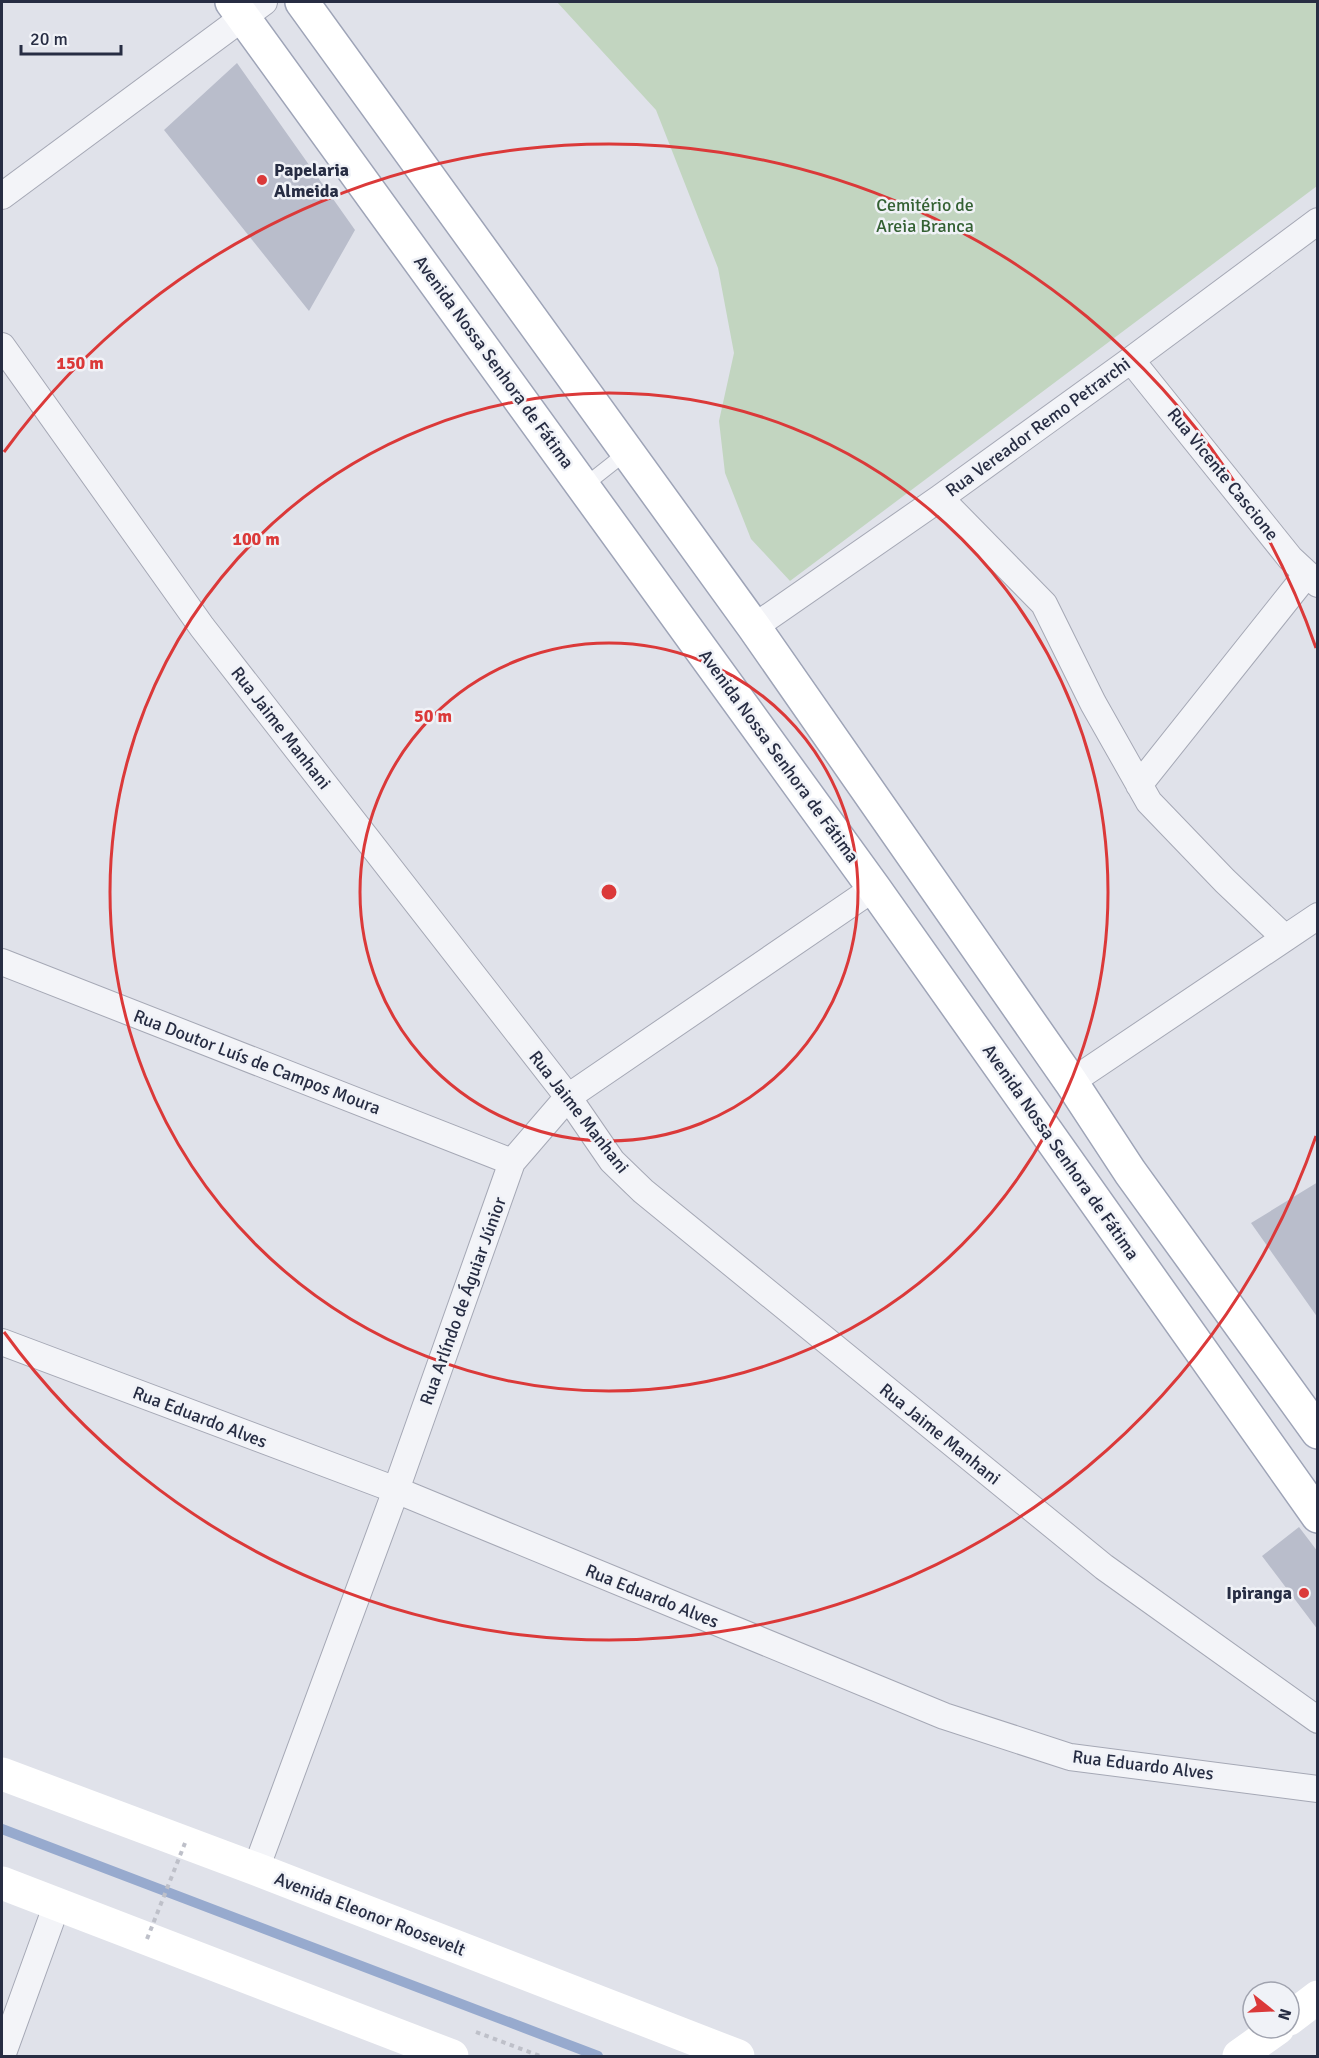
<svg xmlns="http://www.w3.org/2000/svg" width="1319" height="2058" viewBox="0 0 1319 2058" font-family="Signika,sans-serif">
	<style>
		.green { fill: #c2d5c0 }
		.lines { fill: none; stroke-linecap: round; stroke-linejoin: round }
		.stream { stroke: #97aace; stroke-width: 10 }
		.building { fill: #b9bdcb }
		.lane-casing { stroke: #a5a8b5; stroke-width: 16 }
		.street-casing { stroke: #a5a8b5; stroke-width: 28 }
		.primary-casing { stroke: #9ea4b7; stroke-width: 36 }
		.path { stroke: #bec0c9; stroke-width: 4; stroke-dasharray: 4.5 4.5; stroke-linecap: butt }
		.lane { stroke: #f3f4f8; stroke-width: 14 }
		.street { stroke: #f3f4f8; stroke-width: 26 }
		.secondary { stroke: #fff; stroke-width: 33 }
		.primary { stroke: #fff; stroke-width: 33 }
		.path-bridge { stroke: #bec0c9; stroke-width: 4; stroke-dasharray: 4.5 4.5; stroke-linecap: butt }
		.ring { fill: none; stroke: #db3939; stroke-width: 3 }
		.poi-dot { fill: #db3939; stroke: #f0f2f7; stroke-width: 2 }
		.labels { text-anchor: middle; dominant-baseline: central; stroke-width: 5; stroke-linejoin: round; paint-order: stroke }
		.poi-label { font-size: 18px; font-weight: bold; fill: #272d43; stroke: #f0f2f7; text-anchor: start }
		.park-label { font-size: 18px; fill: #346133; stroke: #f0f2f7 }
		.street-label { font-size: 18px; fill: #272d43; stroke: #f0f2f7 }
		.centre { fill: #db3939; stroke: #f0f2f7; stroke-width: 3 }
		.ring-label { font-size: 18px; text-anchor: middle; font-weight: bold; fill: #db3939; stroke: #f0f2f7; stroke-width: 5; stroke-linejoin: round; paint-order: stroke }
	</style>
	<rect width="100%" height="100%" fill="#e0e2ea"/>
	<path class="green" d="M557,2H1317V186L790,581L751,539L725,473L719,421L734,353L718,268L656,110Z"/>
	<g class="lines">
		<path class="stream" d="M2,1829L598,2056"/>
	</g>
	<path class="building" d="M237,63L355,230L309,311L164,130Z
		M1318,1182V1318L1251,1223Z
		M1299,1527L1318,1552V1630L1262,1556Z"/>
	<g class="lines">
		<g class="lane-casing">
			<path id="lane" d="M584,486L627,452"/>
		</g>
		<g class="street-casing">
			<path id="street" d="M2,196L264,2
				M2,346L202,627L568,1097L612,1161L643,1191L1104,1567L1318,1720
				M1131,360L1290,558L1318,584
				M940,498L1044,604L1093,703L1149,802L1225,881L1285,938
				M754,627L940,498L1131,360L1318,221
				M1139,785L1307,574
				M2,962L512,1162
				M1071,1082L1318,916
				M2,1342L396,1490L944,1716L1070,1757L1318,1789
				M256,1869L396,1490L512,1162L568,1097L874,888
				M2,2056L57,1904"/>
		</g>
		<g class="primary-casing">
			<path id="primary" d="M232,2L874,888L1318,1516
				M302,2L754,627L1071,1082L1130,1172L1318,1432"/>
		</g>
		<path class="path" d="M476,2032L540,2056"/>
		<use href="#lane" class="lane"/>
		<use href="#street" class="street"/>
		<path class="secondary" d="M2,1774L256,1869L738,2056
			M2,1883L452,2056
			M1289,2019L1318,1997
			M1239,2056L1278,2028"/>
		<use href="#primary" class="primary"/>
		<path class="path-bridge" d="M147,1939L185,1843"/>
	</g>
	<g class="ring">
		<circle cx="609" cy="892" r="249"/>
		<circle cx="609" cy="892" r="499"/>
		<path d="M1316 1136A748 748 0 0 1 4 1332M4 452A748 748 0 0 1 1316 648"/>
	</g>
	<g class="poi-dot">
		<circle cx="262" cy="180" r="6"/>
		<circle cx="1304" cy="1593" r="6"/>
	</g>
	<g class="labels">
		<g class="poi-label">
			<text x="274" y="170">Papelaria<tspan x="274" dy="21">Almeida</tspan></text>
			<text x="1292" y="1593" text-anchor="end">Ipiranga</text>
		</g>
		<g class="park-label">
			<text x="925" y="205">Cemitério de<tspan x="925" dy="21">Areia Branca</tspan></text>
		</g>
		<g class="street-label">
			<text transform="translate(494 362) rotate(54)">Avenida Nossa Senhora de Fátima</text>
			<text transform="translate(1038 427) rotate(-36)">Rua Vereador Remo Petrarchi</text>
			<text transform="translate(1223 474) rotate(51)">Rua Vicente Cascione</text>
			<text transform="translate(281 728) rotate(52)">Rua Jaime Manhani</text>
			<text transform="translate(779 756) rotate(54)">Avenida Nossa Senhora de Fátima</text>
			<text transform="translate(257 1062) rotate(21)">Rua Doutor Luís de Campos Moura</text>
			<text transform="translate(579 1112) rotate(52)">Rua Jaime Manhani</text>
			<text transform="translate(1061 1152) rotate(55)">Avenida Nossa Senhora de Fátima</text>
			<text transform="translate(463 1301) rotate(-70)">Rua Arlíndo de Águiar Júnior</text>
			<text transform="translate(200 1417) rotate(21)">Rua Eduardo Alves</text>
			<text transform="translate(940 1434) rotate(39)">Rua Jaime Manhani</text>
			<text transform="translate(652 1596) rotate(22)">Rua Eduardo Alves</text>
			<text transform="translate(1143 1765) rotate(7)">Rua Eduardo Alves</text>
			<text transform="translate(370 1914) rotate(21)">Avenida Eleonor Roosevelt</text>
		</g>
	</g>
	<circle cx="609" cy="892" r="9" class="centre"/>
	<g class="ring-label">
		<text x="80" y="369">150 m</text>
		<text x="256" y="545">100 m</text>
		<text x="433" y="722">50 m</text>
	</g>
	<rect width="1319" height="2058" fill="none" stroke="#272d43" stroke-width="6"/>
	<g transform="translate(1271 2010) rotate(108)"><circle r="28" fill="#f0f2f7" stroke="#a0a3af" stroke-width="1.5"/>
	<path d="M0-4.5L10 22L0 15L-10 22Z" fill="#db3939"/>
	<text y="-9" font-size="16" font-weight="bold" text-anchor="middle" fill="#272d43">N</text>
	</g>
	<path d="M21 45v9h100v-9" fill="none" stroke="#272d43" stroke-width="3"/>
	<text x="30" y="45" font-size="18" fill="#272d43" stroke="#f0f2f7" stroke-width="4.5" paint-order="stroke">20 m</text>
</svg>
